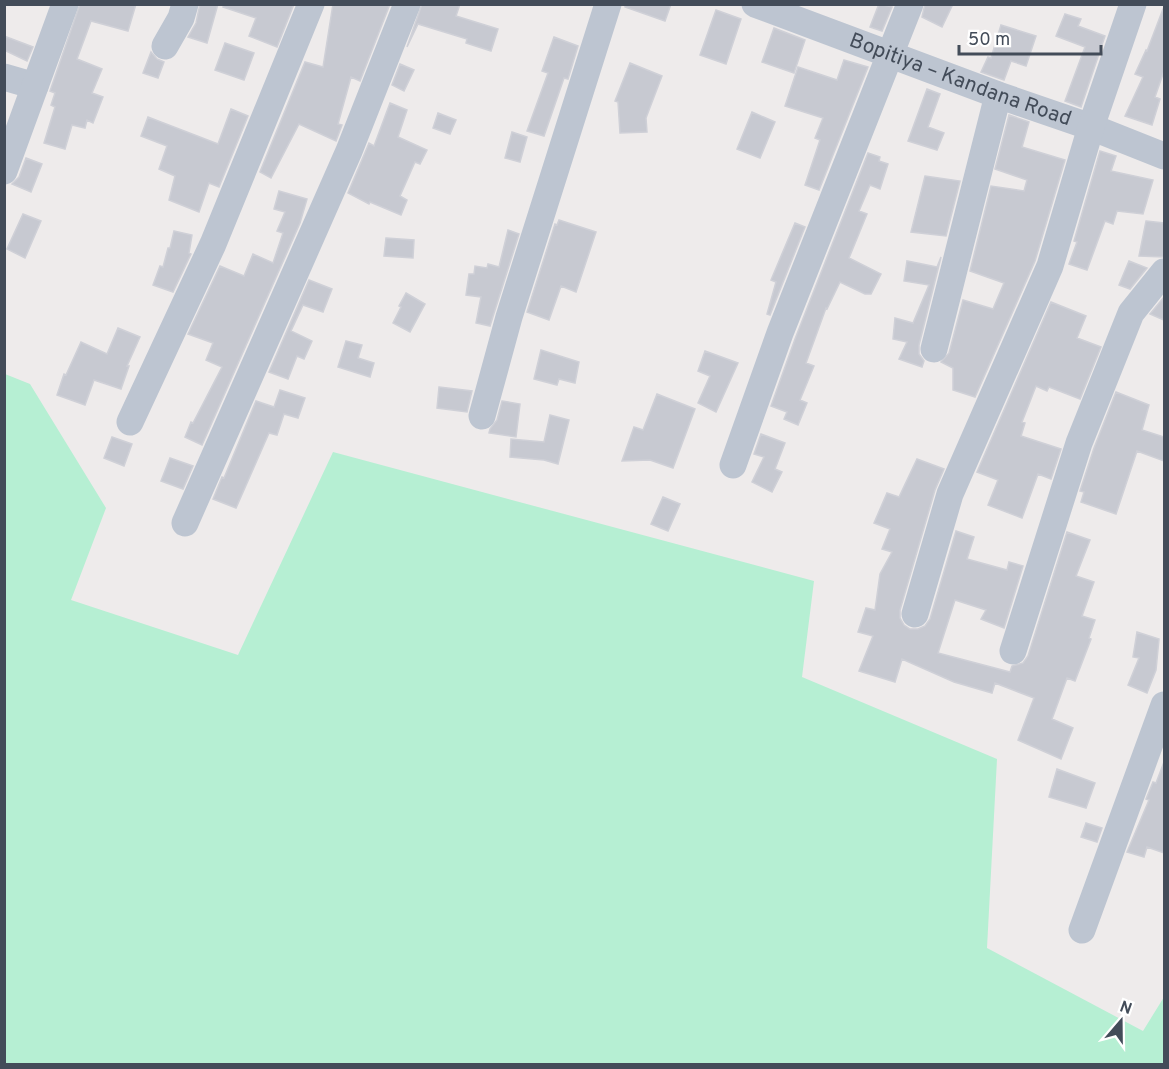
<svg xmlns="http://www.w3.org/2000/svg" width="1169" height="1069" viewBox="0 0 1169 1069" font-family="Overpass,sans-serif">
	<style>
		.green { fill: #b6efd3 }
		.building { fill: #c7c9d1; stroke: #cfd0d7; stroke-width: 1.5 }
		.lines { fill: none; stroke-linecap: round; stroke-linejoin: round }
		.minor { stroke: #bdc5d1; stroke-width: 27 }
		.labels { text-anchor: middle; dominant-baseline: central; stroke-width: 4.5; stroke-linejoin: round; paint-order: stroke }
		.street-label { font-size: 21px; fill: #434c59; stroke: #fff }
	</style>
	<rect width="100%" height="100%" fill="#eeebeb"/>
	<path class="green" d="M5,374L30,384L106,508L71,600L238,655L333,452L814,581L802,677L997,759L987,948L1143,1031L1164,997V1064H5Z"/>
	<path class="building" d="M80,4H136L128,31L91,21L77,59L102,69L92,93L103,97L93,123L87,120L85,128L72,125L65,149L44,143L55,107L51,105L55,93L50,91Z
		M200,4H218L207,43L188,37L196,23Z
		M224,4H294L277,47L249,36L256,18L223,7Z
		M333,4H390L360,81L351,77L338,124L342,125L336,141L299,124L271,178L260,172L305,62L323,67Z
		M422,4H460L456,16L498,29L491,51L466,43L467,39L418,24L407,47Z
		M625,4H671L665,21L625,7Z
		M879,4L892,7L882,31L870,27Z
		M925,4H953L942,27L922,17Z
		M1163,9H1164V71L1155,97L1160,99L1152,125L1125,116L1143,77L1135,74L1146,50L1147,51Z
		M716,10L741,19L726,64L700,55Z
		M1065,14L1081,19L1078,26L1105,36L1081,107L1065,101L1085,47L1056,36Z
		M1001,25L1036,36L1026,66L1011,61L1004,80L981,72L988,57L991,58Z
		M774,28L805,40L794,73L762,62Z
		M4,36L33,47L27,61L4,50Z
		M554,37L578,46L568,79L564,78L544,136L527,131L548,73L542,71Z
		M225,43L254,53L244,80L215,70Z
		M151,52L157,59L164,62L158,78L143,73Z
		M844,60L868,67L819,190L805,185L820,140L815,138L823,118L785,106L798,67L837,80Z
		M630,63L662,76L646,118L647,132L620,133L618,102L615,101Z
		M400,64L414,70L404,91L392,85Z
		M927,89L940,94L928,127L944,133L937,150L908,141Z
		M390,103L407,110L398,137L427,150L420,164L415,162L400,196L407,200L401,215L370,202L369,204L348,193L369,143L374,146Z
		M231,109L248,116L219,187L209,183L199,212L169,200L175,176L159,169L167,146L141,136L148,117L218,144Z
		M752,112L775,122L760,158L737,149Z
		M438,113L456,120L450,134L433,128Z
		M1009,115L1029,122L1022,147L1065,160L1035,261L975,397L953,390V368L941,362L949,353L963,300L993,309L1004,283L970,271L991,186L1024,191L1027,180L995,169Z
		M512,132L527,137L520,162L505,158Z
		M1100,151L1116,156L1111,171L1153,180L1143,214L1117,211L1113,224L1105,221L1087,270L1069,264L1077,242L1074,241Z
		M868,153L880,157L879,161L888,164L880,189L870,185L859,211L867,214L849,258L881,274L871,294H865L840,282L827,309L826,308L806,363L814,366L800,400L807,403L798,425L784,419L787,412L771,406L795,339Z
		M26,158L42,164L31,192L12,184L19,177Z
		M925,176L960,181L946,236L911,232Z
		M279,191L307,199L300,223L202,445L185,437L191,422L193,423L222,367L206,360L213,343L188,334L220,266L244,276L253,254L273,263L283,233L277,231L285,212L274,209Z
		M23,214L41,221L25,258L7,249Z
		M559,220L596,232L576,292L561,286L549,320L527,312L555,224L557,225Z
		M1146,221L1164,223V257L1139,256Z
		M795,223L805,227L770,315L767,314L776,282L771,280Z
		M508,230L519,234L490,326L476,323L481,297L466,295L469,274H474L475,266L487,268L488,264L499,267Z
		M174,231L192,235L189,253L191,254L173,292L153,285L160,266L163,267L168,248H170Z
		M386,238L414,240L413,258L384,256Z
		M941,257L919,345V354L924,361L922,367L899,359L907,342L893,339L895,318L913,323L929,285L904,281L907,261L937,267Z
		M1129,261L1147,268L1130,289L1119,285Z
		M309,280L332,289L323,312L303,305L291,331L312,341L304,359L297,356L288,379L269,372Z
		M406,293L425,304L410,332L393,323L401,307L399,306Z
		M1164,297V320L1150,314Z
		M1051,302L1086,316L1077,338L1101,347L1080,399L1049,387L1047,391L1036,386L1022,422L1025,423L1021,436L1061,449L1051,479L1038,474L1022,518L988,505L998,480L977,472Z
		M118,328L140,337L127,366H129L121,389L94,380L85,405L57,395L64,374L66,375L81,342L107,354Z
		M346,341L362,345L358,358L374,363L370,377L338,367Z
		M541,350L579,362L575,383L559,379L557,385L534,379Z
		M705,351L738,363L716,412L698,403L710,376L698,371Z
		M439,387L472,391L467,412L437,408Z
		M280,390L305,398L298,418L284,414L277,435L269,433L236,508L213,499L222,477L224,478L256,401L274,407Z
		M1116,392L1149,405L1142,430L1164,437V461L1137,451L1116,514L1081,502L1084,492L1080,491L1094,448Z
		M657,394L695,409L673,468L650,460L622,461L634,427L643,430Z
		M502,401L520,404L516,437L489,433L490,429L497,420Z
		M550,415L569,420L558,464L544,460L510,457L511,439L544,442Z
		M761,434L785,443L775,469L782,472L772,492L752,482L764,457L754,454Z
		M112,437L132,444L124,466L104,458Z
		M170,458L193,466L183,489L161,481Z
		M917,459L944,469L935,490L900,610V618L904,625L910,629H918L925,626L930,619L956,531L974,537L967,559L1007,570L1009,562L1023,566L1004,628L981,619L986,610L955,600L938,653L1010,672L1012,666L1023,663L1028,656L1067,532L1090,540L1076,576L1094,582L1082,616L1095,620L1089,638L1091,639L1075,681L1067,678L1052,719L1073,728L1061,759L1018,740L1034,698L995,683L992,693L954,682L902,659L895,682L859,671L873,636L858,632L866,608L875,610L880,574L892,552L882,549L890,529L874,523L887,493L899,497Z
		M663,497L680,504L668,531L651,524Z
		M1137,632L1159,639L1156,670L1147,693L1128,685L1139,658L1133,657Z
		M1164,762V853L1147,847L1144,857L1127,852L1149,800L1146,799L1153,782L1156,783Z
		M1057,769L1095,783L1086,808L1049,797Z
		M1086,823L1102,828L1097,842L1081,837Z"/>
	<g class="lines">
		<g class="minor">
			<path id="s1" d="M755,4L998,95L1091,127L1164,156"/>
			<path d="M165,46L181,18L185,4"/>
			<path d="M4,77L35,86"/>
			<path d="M4,171L65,4"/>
			<path d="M934,349L998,95"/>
			<path d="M482,416L509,317L608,4"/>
			<path d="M130,422L213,244L311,4"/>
			<path d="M733,465L780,333L910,4"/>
			<path d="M185,523L349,151L407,4"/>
			<path d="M915,614L950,494L1050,266L1091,127L1133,4"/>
			<path d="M1013,651L1079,443L1131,313L1164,272"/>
			<path d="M1082,930L1164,705"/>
		</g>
	</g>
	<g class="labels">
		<g class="street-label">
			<text stroke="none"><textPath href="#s1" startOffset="219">Bopitiya – Kandana Road</textPath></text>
		</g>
	</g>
	<rect width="1169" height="1069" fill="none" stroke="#434c59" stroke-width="12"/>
	<g transform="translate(1121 1021) rotate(20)" stroke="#ffffff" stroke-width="4.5" paint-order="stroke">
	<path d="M0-4.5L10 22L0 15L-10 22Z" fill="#434c59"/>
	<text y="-9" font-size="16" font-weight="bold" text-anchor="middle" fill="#434c59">N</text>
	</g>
	<path d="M959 45v9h142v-9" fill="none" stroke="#434c59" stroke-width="3"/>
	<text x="968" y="45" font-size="18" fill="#434c59" stroke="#ffffff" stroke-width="4.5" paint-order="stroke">50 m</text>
</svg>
